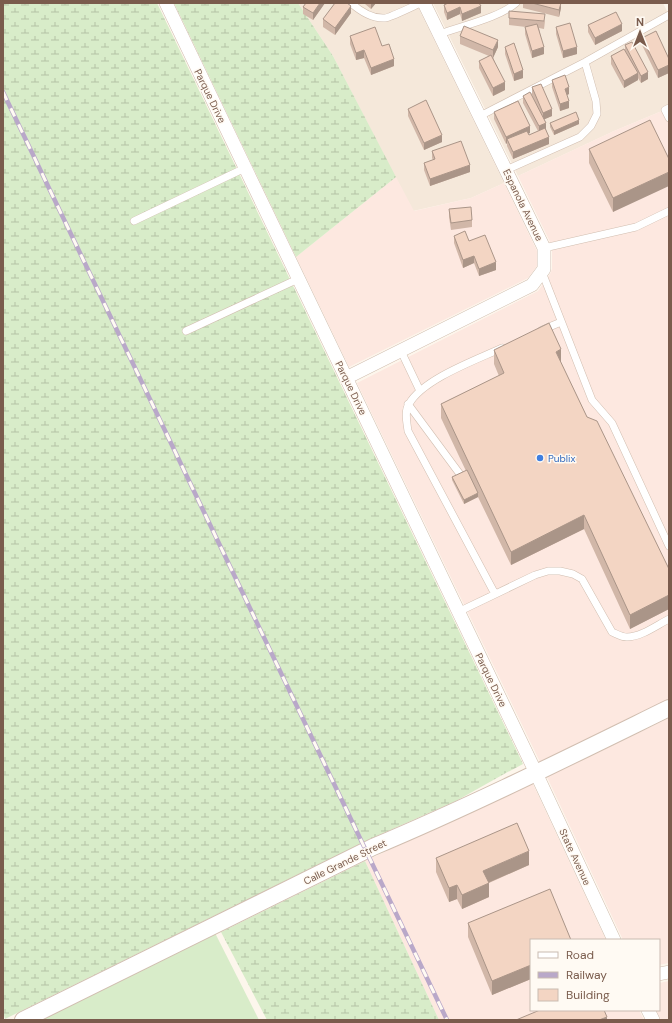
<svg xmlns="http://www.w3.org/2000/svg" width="672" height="1023" viewBox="0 0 672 1023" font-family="'DM Sans',sans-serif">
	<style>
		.residential { fill: #f5e8da }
		.commercial { fill: #fde8e0 }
		.grass { fill: #d8ecc9 }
		.wetland { fill: url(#wetland-marsh) }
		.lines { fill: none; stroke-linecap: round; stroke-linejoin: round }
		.service-casing { stroke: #d1beb0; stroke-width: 8 }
		.minor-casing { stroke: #d1beb0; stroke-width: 14 }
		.tertiary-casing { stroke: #d1beb0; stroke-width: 18 }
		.service { stroke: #fff; stroke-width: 7 }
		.minor { stroke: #fff; stroke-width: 13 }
		.tertiary { stroke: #fff; stroke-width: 16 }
		.rail-casing { stroke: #b9a8c9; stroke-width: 4.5 }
		.rail { stroke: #fffaf3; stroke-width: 3; stroke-dasharray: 9; stroke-linecap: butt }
		.wall { fill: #d1b7a8 }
		.shaded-wall { fill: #aa9588 }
		.building { fill: #f3d5c3; stroke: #aa9588 }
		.shop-dot { fill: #3f7fe0; stroke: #fffaf3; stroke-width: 1.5 }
		.labels { text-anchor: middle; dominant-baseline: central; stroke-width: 3; stroke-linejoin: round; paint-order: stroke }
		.street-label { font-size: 10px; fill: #7a5c4d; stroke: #fffaf3 }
		.shop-label { font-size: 10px; fill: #366cbe; stroke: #fffaf3; text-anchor: start }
	</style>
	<defs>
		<pattern id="wetland-marsh" width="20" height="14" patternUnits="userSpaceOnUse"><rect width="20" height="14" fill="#d8ecc9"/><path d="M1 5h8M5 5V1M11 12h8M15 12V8" fill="none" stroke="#b4c2a5"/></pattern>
	</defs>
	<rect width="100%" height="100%" fill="#fdf6ec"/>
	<path class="residential" d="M298,3H416L504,183L471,198L413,211L333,56Z
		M433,3H663L669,15V108L614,131L518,176Z"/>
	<path class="commercial" d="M669,108V699L540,762L357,383L538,291L550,274L552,269V248L551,244L518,176L614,131Z
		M396,177L414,211L471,198L504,183L537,251V266L528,278L349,367L296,257Z
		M669,718V963L659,965V940H623L547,777Z
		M533,784L606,940H531V1010H639L644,1020H439L365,861Z
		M669,981V1020H661L656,1010H659V983Z"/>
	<path class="grass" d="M212,927L259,1020H23Z"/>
	<path class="wetland" d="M3,3H157L523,764L504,774L456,801L370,839L5,1019L3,1012Z
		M174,3H298L333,56L396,177L296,257Z
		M365,861L439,1020H267L221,932Z"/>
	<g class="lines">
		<g class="service-casing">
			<path id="service" d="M351,3C360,11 372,19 385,18C392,17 413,6 421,3
				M440,34C461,26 499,18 516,3
				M669,108L665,110L669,118
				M480,116L585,62L669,15
				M506,170L580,137L591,126L597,114L596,101L585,62
				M134,221L245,168
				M544,248L636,227L669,211
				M542,272L592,400L612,423L669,546
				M542,330L561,322
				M186,331L298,279
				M401,351L420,391
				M408,404L465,481
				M495,594L408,431C407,423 404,411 409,404C423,379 476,360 502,348
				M458,612L535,575L548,571H560L573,574L582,579L612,632C617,634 621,637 627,637C641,637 657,625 669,619"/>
		</g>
		<g class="minor-casing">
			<path id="minor" d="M166,3L536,773L614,940
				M346,378L532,285L544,269V248L424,3
				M659,974L669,972
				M648,1010L653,1020"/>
		</g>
		<g class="tertiary-casing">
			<path id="tertiary" d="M23,1020L373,847C473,805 571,756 669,708"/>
		</g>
		<use href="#service" class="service"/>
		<use href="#minor" class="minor"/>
		<use href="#tertiary" class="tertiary"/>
		<g class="rail-casing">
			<path id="rail" d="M3,92L447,1020"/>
		</g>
		<use href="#rail" class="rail"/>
	</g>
	<path class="wall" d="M306,3H325L313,20L303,14V7Z
		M365,3H376L371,9L365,4Z
		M448,3L481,13L462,21L460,14L447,20L444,12V5Z
		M523,3H561V8L559,17L523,8Z
		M351,13L335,35L323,27V19Z
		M509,18L545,21L544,29L539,28L544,54L532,58L525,34V27H526L509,25Z
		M588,25L622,31L595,45L588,32Z
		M556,27L577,54L563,58L556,34Z
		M350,36L382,46L394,66L371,75L364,58L356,60L350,44Z
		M460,36L498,47L493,58V57L505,90L493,96L479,68V61L489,56L460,44Z
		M642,38L669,59V73L658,78L642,45Z
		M625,45L648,79L641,83L638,78V80L624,88L611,64V56L625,50Z
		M505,47L523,78L514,81L505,54Z
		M552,80L569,94L567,95L569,108L560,111L552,87Z
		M532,87L552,116L544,119L549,144L513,159L507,146V143L506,144L494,119V112L530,133H528L529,135L538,131L523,103V96L535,102L532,95Z
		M408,109L442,142L424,150L408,116Z
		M550,123L579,124L554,135L550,127Z
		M589,149L669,159L613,212L589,163Z
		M432,151L470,172L430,186L424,170V163L433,160L432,158Z
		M449,209L472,220V227L451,230L449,217Z
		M454,236L469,241L496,270L479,276L474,263L463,268L454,243Z
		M494,350L561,363L587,417L669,569V609L630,629L584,529L511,565L478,497L464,504L452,480V477L466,471L441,418V404L499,376L494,364Z
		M436,858L529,865L489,883V897L462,909L457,899L449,902L436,872Z
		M468,923L531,940V979L492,995L468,937Z"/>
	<path class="shaded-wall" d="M320,3H325L313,20V13Z
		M371,3H376L371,9Z
		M561,3V8L559,17V10Z
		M351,6V13L335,35V28Z
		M481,6V13L462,21V14Z
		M460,7V14L447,20V13Z
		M622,24V31L595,45V38Z
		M498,40V47L493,58V50Z
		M544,47V54L532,58V51Z
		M577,47V54L563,58V51Z
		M364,50V58L356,60V53Z
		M394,59V66L371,75V68Z
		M669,65V73L658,78V70Z
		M523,70V78L514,81V74Z
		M648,72V79L641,83V76Z
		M638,73V80L624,88V81Z
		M505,82V90L493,96V88Z
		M569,87V94L565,96V89Z
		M569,101V108L560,111V104Z
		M552,109V116L543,120V113Z
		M579,120V124L554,135V131Z
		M546,123V130L539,134V126Z
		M530,126V133L509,143L507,139V143L506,144V137Z
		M442,135V142L424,150V143Z
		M549,137V144L513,159V152Z
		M470,165V172L430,186V179Z
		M669,172V186L613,212V198Z
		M474,256V263L463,268V260Z
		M496,262V270L479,276V269Z
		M561,349V363L556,352Z
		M478,493V497L464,504V500Z
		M584,515V529L511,565V552Z
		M669,595V609L630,629V615Z
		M529,851V865L483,885V871Z
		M489,883V897L462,909V895Z
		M457,885V899L449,902V888Z
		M531,965V979L492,995V981Z
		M607,1017V1020H599Z"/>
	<path class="building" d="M306,3H320L313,13L303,7Z
		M335,3H347L351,6L335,28L323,19Z
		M448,3H479L481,6L462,14L460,7L447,13L444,5Z
		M532,3H561L559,10Z
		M509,11L545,14L544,21L509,18Z
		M616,12L622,24L595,38L588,25Z
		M570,23L577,47L563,51L556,27Z
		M537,24L544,47L532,51L525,27Z
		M464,26L498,40L493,50L460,36Z
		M375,27L382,46L389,44L394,59L371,68L364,50L356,53L350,36Z
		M656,31L669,59V65L658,70L642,38Z
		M632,42L648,72L641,76L625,45Z
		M514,43L523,70L514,74L505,47Z
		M624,49L638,73L624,81L611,56Z
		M491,55L505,82L493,88L479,61Z
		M565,75L569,87L565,89L569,101L560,104L552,80Z
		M541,84L552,109L543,113L532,87Z
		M530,92L546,123L539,126L523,96Z
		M426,100L442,135L424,143L408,109Z
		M518,101L530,126L506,137L494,112Z
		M576,112L579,120L554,131L550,123Z
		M650,120L669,159V172L613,198L589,149Z
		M545,128L549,137L513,152L507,139L527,131L529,135Z
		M461,141L470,165L430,179L424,163L435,159L432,151Z
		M471,207L472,220L451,223L449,209Z
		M465,231L469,241L485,235L496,262L479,269L474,256L463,260L454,236Z
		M549,323L561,349L556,352L587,417L597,421L669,569V595L630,615L584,515L511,552L441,404L504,373L494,350Z
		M467,470L478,493L464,500L452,477Z
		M517,823L529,851L483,871L489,883L462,895L457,885L449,888L436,858Z
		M550,889L571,940H531V965L492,981L468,923Z
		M540,1010H604L607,1017L599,1020H516Z"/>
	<circle class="shop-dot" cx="540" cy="458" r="4"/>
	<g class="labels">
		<g class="street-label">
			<text transform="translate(210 96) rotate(64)">Parque Drive</text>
			<text transform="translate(523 205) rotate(64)">Espanola Avenue</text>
			<text transform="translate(351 388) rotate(64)">Parque Drive</text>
			<text transform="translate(491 680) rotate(64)">Parque Drive</text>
			<text transform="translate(575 857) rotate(65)">State Avenue</text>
			<text transform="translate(345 862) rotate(-26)">Calle Grande Street</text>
		</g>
		<g class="shop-label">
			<text x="548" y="458">Publix</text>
		</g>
	</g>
	<rect width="672" height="1023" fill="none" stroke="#7a5c4d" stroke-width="8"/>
	<rect x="530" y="939" width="130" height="72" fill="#fffaf3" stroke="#cabbb1"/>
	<rect x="538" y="952" width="20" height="6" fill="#ffffff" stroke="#cabbb1"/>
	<text x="566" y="959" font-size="12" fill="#7a5c4d">Road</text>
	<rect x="538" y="972" width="20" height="6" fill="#b9a8c9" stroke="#cabbb1"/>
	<text x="566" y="979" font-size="12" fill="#7a5c4d">Railway</text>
	<rect x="538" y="989" width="20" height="12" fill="#f3d5c3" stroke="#cabbb1"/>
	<text x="566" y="999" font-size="12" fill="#7a5c4d">Building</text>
	<g transform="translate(640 32)" stroke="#fffaf3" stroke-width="3" paint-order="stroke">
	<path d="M0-3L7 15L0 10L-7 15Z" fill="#7a5c4d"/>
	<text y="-6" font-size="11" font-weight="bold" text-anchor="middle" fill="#7a5c4d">N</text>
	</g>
</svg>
